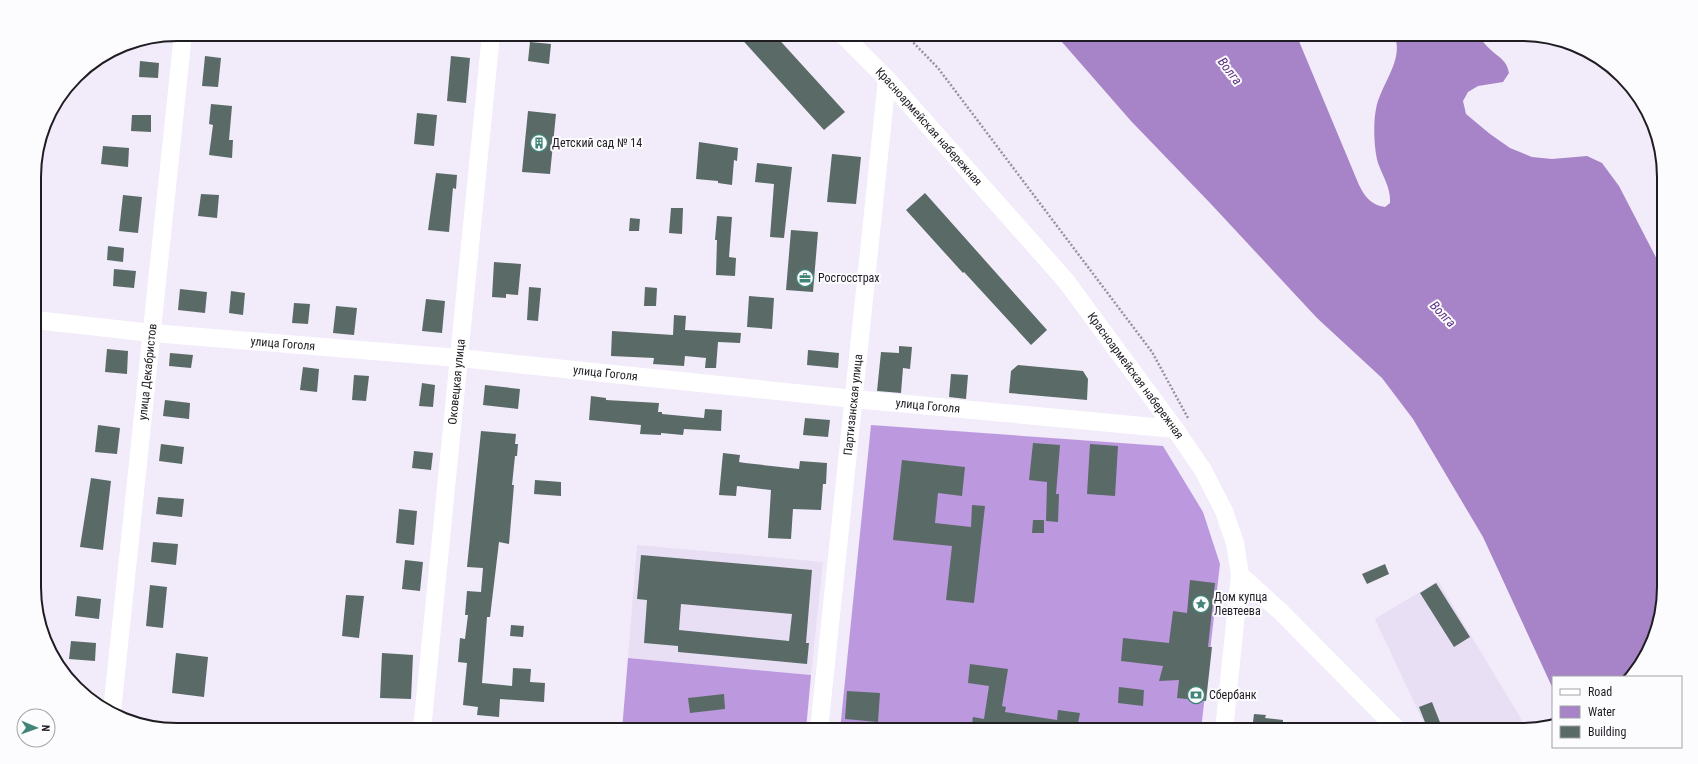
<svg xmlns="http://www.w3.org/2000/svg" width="1698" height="764" viewBox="0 0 1698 764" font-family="'Roboto Condensed',sans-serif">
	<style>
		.built { fill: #e9dff5 }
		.forest { fill: #bc99de }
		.water { fill: #a684c7 }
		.building { fill: #5a6b67; fill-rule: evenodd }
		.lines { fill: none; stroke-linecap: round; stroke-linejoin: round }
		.path { stroke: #96919c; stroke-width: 2.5; stroke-dasharray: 2 2; stroke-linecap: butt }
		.minor { stroke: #fff; stroke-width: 18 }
		.labels { text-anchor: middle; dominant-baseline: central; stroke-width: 4; stroke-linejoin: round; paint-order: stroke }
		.street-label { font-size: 12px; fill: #1f1c22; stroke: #fcfbfe }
		.poi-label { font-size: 12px; fill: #1f1c22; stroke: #fcfbfe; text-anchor: start }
		.water-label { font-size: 13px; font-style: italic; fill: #5d3182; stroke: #fcfbfe }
		.rim { fill: none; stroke: #1f1c22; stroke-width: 2 }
	</style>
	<rect width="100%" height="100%" fill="#f2ebfa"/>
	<path class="built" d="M637,545L823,562L811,675L628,658Z
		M1438,581L1528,730H1427L1375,619Z"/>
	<path class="forest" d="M871,425L1163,446L1203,512L1220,564L1201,730H840Z
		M628,658L811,675L806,730H622Z"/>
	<path class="water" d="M1055,34H1296L1359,185C1365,197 1371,205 1385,207L1390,203C1391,188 1383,177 1378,163C1374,149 1373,123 1376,109C1381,83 1405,60 1394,34H1476C1481,39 1486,46 1492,51C1500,58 1507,61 1509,73L1503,82L1478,86L1468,92L1463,101L1466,114L1490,134L1510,148L1532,157L1552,159L1587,156L1602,163L1619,186L1663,271L1664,587L1653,641L1626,677H1553V689L1483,537L1413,419L1382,378L1317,318L1211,204L1131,121Z"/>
	<path class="building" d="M737,34H774L845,112L824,130Z
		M530,42L551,44L549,64L528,61Z
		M205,56L221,58L218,87L202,86Z
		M451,56L470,58L466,103L447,101Z
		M140,61L159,63L158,78L139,77Z
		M211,104L232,106L229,140H233L232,158L209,155L213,125L209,124Z
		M528,111L556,114L550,174L522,172Z
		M417,113L437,115L434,146L414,144Z
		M132,115H151V132L131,131Z
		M699,142L738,148L737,161L734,160L732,185L718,183V181L696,179Z
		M103,146L129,148L128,167L101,164Z
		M832,154L861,157L856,204L827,202Z
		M757,163L792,167L784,238L770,237L774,184L755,182Z
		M436,173L457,175L456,189L453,188L449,232L428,230Z
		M925,193L1047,330L1031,345L964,272L963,273L906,210Z
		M201,194L219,195L217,218L198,216Z
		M123,195L142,197L138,233L119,231Z
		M671,208H683L682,234L669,233Z
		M717,216L732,217L729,257L736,258L735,276L716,275L717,240H715Z
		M630,218L640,219L639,231H629Z
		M791,230L818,232L813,292L786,290Z
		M108,246L124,248L123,262L107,260Z
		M494,262L521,264L518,295L506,294V298L492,297Z
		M114,269L136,271L134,288L113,286Z
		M529,287L541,288L538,321L527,320Z
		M645,287L657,288L656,306H644Z
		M180,289L207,292L205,313L178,310Z
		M231,291L245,293L243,315L229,313Z
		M749,296L774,298L772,329L747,327Z
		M426,299L445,301L442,333L422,331Z
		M294,303L310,304L308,324L292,323Z
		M336,306L357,308L354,335L333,333Z
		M674,315L686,316L685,330L741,333L740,343L718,342L716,368H705L706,358L685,356L684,366L653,364L654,358L611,356L612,331L673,335Z
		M899,346L912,347L910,369L903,368L901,393L877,391L881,352L899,353Z
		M107,349L128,351L127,374L105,372Z
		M808,350L839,353L838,368L807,365Z
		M170,353L193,355L191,368L169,366Z
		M1018,365L1083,371L1088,379L1087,400L1009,393L1011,371Z
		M303,367L319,369L317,392L300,390Z
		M951,374L968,375L966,399L949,397Z
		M354,375L369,376L366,401L352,400Z
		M422,383L435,385L433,407L419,406Z
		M485,385L520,389L518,409L483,405Z
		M591,396L606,398V400L659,403L658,412H662V414L704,418L705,409L722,410L721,431L684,429L683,435L661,433V435L640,434L641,425L589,420Z
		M165,400L190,403L189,419L163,416Z
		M805,418L830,420L828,437L803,435Z
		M98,425L120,428L117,454L95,452Z
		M481,431L516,434L515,444H518L517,456H515L512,485H514L509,544L499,542L490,617H487L482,683L512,686L513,668L531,669L530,682L545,683L544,702L500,699L499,717L477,715L478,707L463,705L467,663L458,662L460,638L465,639L468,615H465L467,591L481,592L483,568L467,567Z
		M1033,443L1060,445L1056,494H1059L1058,522L1046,521L1047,482L1029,480Z
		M161,444L184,447L182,464L159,461Z
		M1090,444L1118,446L1115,496L1087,494Z
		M414,451L433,453L431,470L412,468Z
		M723,453L740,455L739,462L745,463L799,469L800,461L827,463L826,484H823L821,510L793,509L791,539L768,538L771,490L737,486L736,496L719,495Z
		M902,460L965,467L962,496L938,493L935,523L971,527L972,505L985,506L974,603L946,600L952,546L893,540Z
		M91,478L111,481L103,550L80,547Z
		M535,480L561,482V496L534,494Z
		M158,497L184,499L182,517L156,514Z
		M399,509L417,511L414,545L396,543Z
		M1033,520H1044V533H1032Z
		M153,542L178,544L176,565L151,562Z
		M641,555L812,570L806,643H809L807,664L678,652V646L644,643L647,600L637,599ZM681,604L792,614L789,641L679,630Z
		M405,560L423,562L420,591L402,589Z
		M1385,564L1389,574L1367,584L1362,574Z
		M1190,580L1215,583L1208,647H1212L1206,701L1177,698L1179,680L1159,681L1163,666L1121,661L1123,638L1169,643L1173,611L1187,613Z
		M1436,583L1470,637L1454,647L1420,593Z
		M150,585L167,587L163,628L146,626Z
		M346,595L364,596L359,638L342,636Z
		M77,596L101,599L99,619L75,616Z
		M511,625L524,626L523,637L510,636Z
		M71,641L96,643L95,661L69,659Z
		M176,653L208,657L204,697L172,693Z
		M382,653L413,655L411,699L380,698Z
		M970,664L1008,669L1002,706L1006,707L1005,712L1057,720L1058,710L1080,713L1078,723H1080V730H971L973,717L984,719L989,686L968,683Z
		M1119,687L1144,690L1143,706L1118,703Z
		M847,691L880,693L878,722L845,719Z
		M724,694L725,709L690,713L688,698Z
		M1432,702L1443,730H1428L1419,707Z
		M1254,714L1266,715L1265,718L1283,720L1282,730H1252Z"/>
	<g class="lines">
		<path class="path" d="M905,34L938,68L1152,352L1188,418"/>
		<g class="minor">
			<path id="s1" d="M842,34L887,79L1066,281L1175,429L1203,470L1224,511L1235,543L1240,575L1224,730"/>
			<path id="s2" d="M35,320L152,333L459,358L854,399L1175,429"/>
			<path d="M1240,575L1281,612L1398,730"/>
			<path id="s3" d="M112,711L183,34"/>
			<path id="s4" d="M422,730L491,34"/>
			<path id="s5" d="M819,730L887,79"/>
		</g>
	</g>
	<defs>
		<g id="building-ring" transform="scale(0.9)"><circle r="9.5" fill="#fcfbfe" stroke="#418579" stroke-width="1.5"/><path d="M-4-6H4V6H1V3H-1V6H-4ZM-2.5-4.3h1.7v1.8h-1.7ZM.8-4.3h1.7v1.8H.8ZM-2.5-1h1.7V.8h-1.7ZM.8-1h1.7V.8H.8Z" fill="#418579"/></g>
		<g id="office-ring" transform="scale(0.9)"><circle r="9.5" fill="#fcfbfe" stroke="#418579" stroke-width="1.5"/><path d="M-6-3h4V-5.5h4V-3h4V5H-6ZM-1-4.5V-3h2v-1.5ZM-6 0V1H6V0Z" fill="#418579"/></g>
		<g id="sight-ring" transform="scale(0.9)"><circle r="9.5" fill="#fcfbfe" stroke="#418579" stroke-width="1.5"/><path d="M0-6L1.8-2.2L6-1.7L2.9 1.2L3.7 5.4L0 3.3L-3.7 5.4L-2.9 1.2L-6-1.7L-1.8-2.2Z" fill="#418579"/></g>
		<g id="bank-ring" transform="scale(0.9)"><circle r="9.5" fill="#fcfbfe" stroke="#418579" stroke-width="1.5"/><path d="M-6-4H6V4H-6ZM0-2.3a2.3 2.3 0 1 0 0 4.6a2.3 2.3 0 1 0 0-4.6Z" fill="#418579"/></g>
	</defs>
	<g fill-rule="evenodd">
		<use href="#building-ring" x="539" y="143"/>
		<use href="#office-ring" x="805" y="278"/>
		<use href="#sight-ring" x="1201" y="604"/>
		<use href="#bank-ring" x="1196" y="695"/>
	</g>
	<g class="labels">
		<g class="street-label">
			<text stroke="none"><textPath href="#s1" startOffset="127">Красноармейская набережная</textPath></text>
			<text stroke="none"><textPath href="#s2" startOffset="249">улица Гоголя</textPath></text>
			<text stroke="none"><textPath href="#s3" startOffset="341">улица Декабристов</textPath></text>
			<text stroke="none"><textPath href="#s2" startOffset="573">улица Гоголя</textPath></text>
			<text stroke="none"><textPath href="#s1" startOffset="451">Красноармейская набережная</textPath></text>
			<text stroke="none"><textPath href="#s4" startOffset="350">Оковецкая улица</textPath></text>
			<text stroke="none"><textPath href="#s5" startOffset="327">Партизанская улица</textPath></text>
			<text stroke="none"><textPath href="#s2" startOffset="897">улица Гоголя</textPath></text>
		</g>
		<g class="poi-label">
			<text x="552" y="143">Детский сад № 14</text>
			<text x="818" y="278">Росгосстрах</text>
			<text x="1214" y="597">Дом купца<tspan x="1214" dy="14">Левтеева</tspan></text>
			<text x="1209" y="695">Сбербанк</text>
		</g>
		<g class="water-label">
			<text transform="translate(1230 71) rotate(52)">Волга</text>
			<text transform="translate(1443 314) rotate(46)">Волга</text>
		</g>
	</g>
	<path d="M0 0H1698V764H0ZM177 41H1521A136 136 0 0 1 1657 177V587A136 136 0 0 1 1521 723H177A136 136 0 0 1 41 587V177A136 136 0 0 1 177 41Z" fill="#fcfbfe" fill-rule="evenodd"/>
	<path class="rim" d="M177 41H1521A136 136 0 0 1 1657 177V587A136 136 0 0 1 1521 723H177A136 136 0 0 1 41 587V177A136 136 0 0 1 177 41Z"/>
	<rect x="1552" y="676" width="130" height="72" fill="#fcfbfe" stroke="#a4a2a6"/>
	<rect x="1560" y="689" width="20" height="6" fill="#ffffff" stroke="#a4a2a6"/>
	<text x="1588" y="696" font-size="12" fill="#1f1c22">Road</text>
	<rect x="1560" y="706" width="20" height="12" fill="#a684c7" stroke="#a4a2a6"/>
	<text x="1588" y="716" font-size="12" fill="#1f1c22">Water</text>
	<rect x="1560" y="726" width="20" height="12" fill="#5a6b67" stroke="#a4a2a6"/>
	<text x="1588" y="736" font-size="12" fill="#1f1c22">Building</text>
	<g transform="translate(36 728) rotate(92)"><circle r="19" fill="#fcfbfe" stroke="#a4a2a6"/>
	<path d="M0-3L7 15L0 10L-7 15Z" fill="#418579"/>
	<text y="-6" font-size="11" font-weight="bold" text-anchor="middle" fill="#1f1c22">N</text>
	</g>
</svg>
